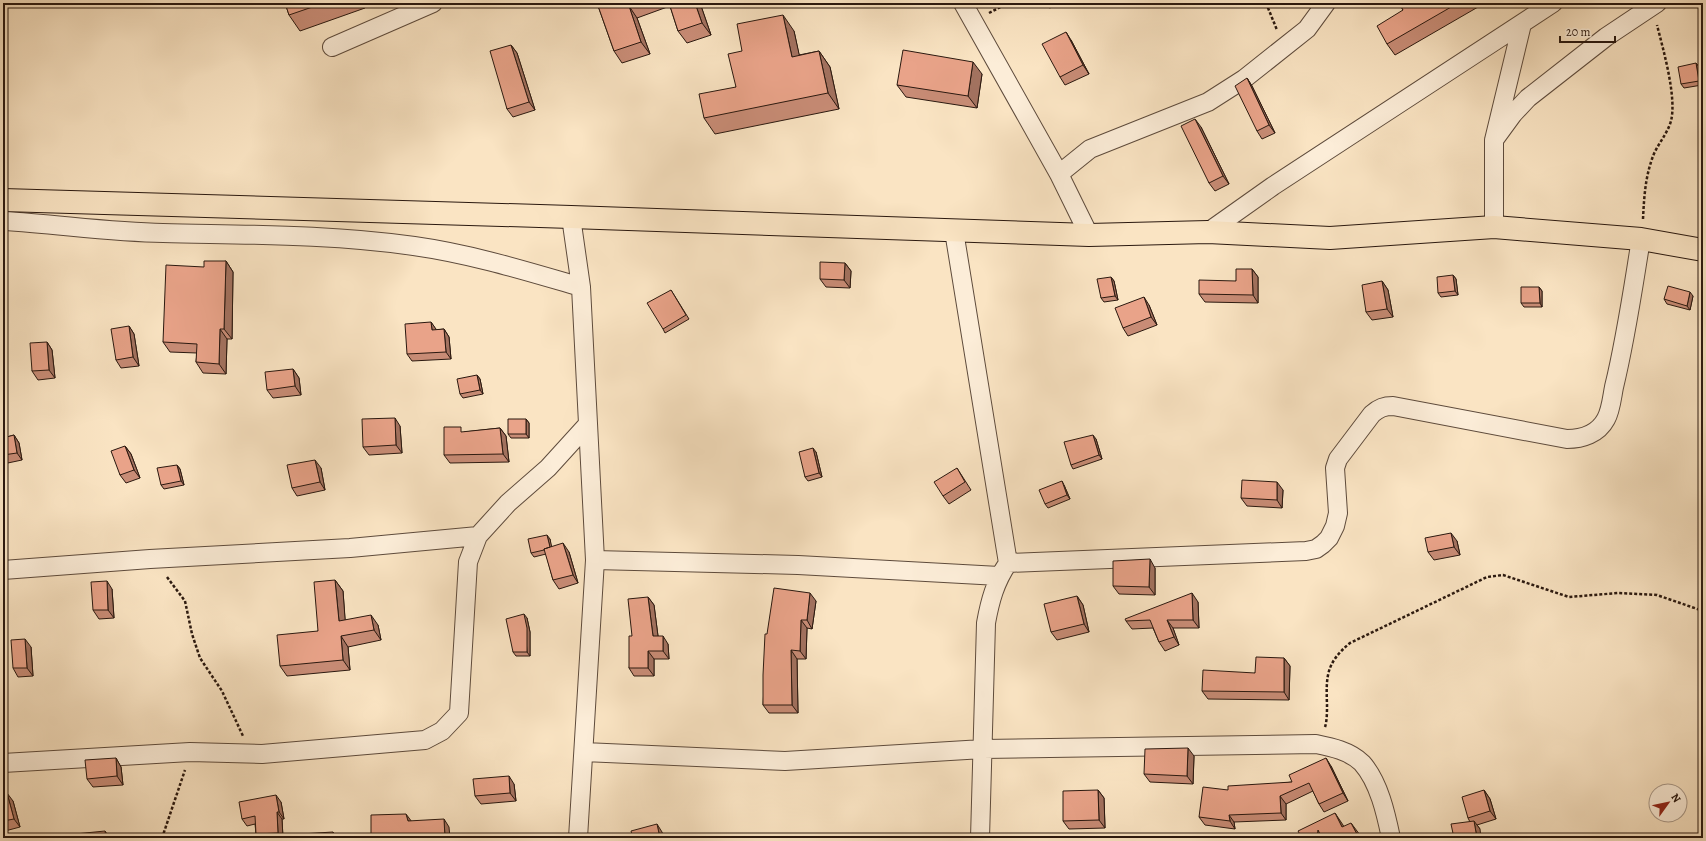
<svg xmlns="http://www.w3.org/2000/svg" width="1706" height="841" viewBox="0 0 1706 841" font-family="Alegreya,serif">
	<style>
		.lines { fill: none; stroke-linecap: round; stroke-linejoin: round }
		.minor-casing { stroke: #5e4b3c; stroke-width: 20 }
		.major-casing { stroke: #2a180f; stroke-width: 24 }
		.path { stroke: #2a180f; stroke-width: 2.5; stroke-dasharray: 3 2; stroke-linecap: butt }
		.minor { stroke: #fcedd8; stroke-width: 18 }
		.major { stroke: #fae4c3; stroke-width: 22 }
		.wall { fill: #c88c76; stroke: #2a180f }
		.shaded-wall { fill: #a37260; stroke: #2a180f }
		.building { fill: #e9a389; stroke: #2a180f }
	</style>
	<rect width="100%" height="100%" fill="#fae4c3"/>
	<filter id="stains"><feTurbulence type="fractalNoise" baseFrequency=".005" numOctaves="4"/><feColorMatrix values="0 0 0 0 .2 0 0 0 0 .09 0 0 0 0 .02 0 0 0 .5 -.17"/></filter>
	<radialGradient id="worn" r=".72"><stop offset=".6" stop-color="#630" stop-opacity="0"/><stop offset="1" stop-color="#630" stop-opacity=".3"/></radialGradient>
	<g class="lines">
		<g class="minor-casing">
			<path id="minor" d="M963,3L1059,174L1089,235
				M332,47L433,3
				M1494,140L1513,114L1528,98L1606,37L1657,3
				M1059,174L1090,149L1208,102L1244,79L1307,29L1326,3
				M571,217L581,287L595,560L578,838
				M3,221C56,224 110,232 163,233C247,235 331,234 414,246C471,254 526,271 581,287
				M1494,227V140L1522,24
				M954,231L1008,563C995,582 990,601 986,623L980,838
				M1208,232L1273,186L1553,3
				M595,560L798,565L999,576
				M1008,563L1306,551L1316,549L1323,544L1329,538L1335,526L1338,513L1335,468L1338,459L1372,414C1379,408 1384,406 1393,406L1567,439C1582,439 1598,434 1606,419C1611,410 1612,397 1614,387C1626,338 1633,288 1641,239
				M3,570L150,559L350,548L478,536
				M584,752L785,761L983,749L1316,744C1331,747 1350,751 1362,763C1379,782 1386,814 1391,838
				M3,763L190,752L262,754L425,740L442,731L459,713L468,562L478,536L508,503L548,468L588,424"/>
		</g>
		<g class="major-casing">
			<path id="major" d="M3,200L571,217L1089,235L1208,232L1330,238L1494,227L1641,239L1703,250"/>
		</g>
		<path class="path" d="M1029,3L1050,7L1061,3
			M1266,3L1277,30
			M989,13L1008,3
			M1643,219C1644,199 1645,179 1652,159C1656,146 1667,135 1671,121C1677,97 1663,49 1657,25
			M167,577L185,601L192,634L200,658L222,691L243,736
			M1325,727C1327,721 1327,712 1327,705C1326,676 1326,663 1350,643L1487,577L1503,575L1569,597L1618,593L1657,595L1703,611
			M162,838L185,770"/>
		<use href="#minor" class="minor"/>
		<use href="#major" class="major"/>
	</g>
	<path class="wall" d="M285,3H363L365,8L300,31L289,15Z
		M597,3H700L711,35L687,43L678,31L670,6L637,18L650,54L622,63L614,51Z
		M1399,3H1476L1478,7L1395,55L1387,44L1403,10Z
		M794,31L799,55L819,51L830,67L839,109L715,134L704,118L736,87L742,51Z
		M1071,40L1089,74L1065,85L1060,77Z
		M511,45L517,53L535,110L513,117L507,109Z
		M1696,63L1699,67L1702,85L1684,88L1681,84Z
		M982,74L977,108L906,97L897,85Z
		M1247,78L1252,86L1275,133L1262,139L1257,131Z
		M1201,127L1229,184L1215,191L1209,183Z
		M226,261L233,272L232,339H227L226,374L203,373L196,362L197,353L170,352L163,342L204,267Z
		M845,263L851,271L850,288L826,287L820,279Z
		M1252,269L1258,277V303L1205,302L1199,294L1236,281Z
		M1453,275L1456,279L1458,295L1441,297L1438,293Z
		M1111,277L1114,281L1118,300L1104,302L1101,298Z
		M1382,281L1388,290L1393,317L1372,320L1366,312Z
		M1539,287L1542,291V307H1524L1521,303Z
		M671,290L689,319L665,333L663,329Z
		M1693,296L1690,310L1667,304L1664,299Z
		M1149,305L1157,325L1128,336L1123,328Z
		M431,322L436,330L444,329L449,337L451,359L412,361L407,354Z
		M129,326L134,334L139,366L121,368L116,360Z
		M47,342L52,350L55,378L38,380L32,371Z
		M293,369L299,378L301,395L273,398L267,390Z
		M477,375L480,379L483,394L463,398L460,394Z
		M526,419L529,423V438H511L508,434Z
		M400,426L402,453L369,455L363,447Z
		M500,428L506,436L509,462L450,463L444,455L464,432Z
		M14,435L19,443L22,460L3,464V438Z
		M1096,439L1102,459L1073,469L1071,465Z
		M125,446L131,454L140,478L126,483L120,475Z
		M816,452L822,477L808,481L805,477Z
		M177,465L180,469L184,485L164,489L161,485Z
		M321,468L325,490L297,496L292,488Z
		M957,468L971,490L949,504L943,496Z
		M1064,485L1070,499L1048,508L1045,504Z
		M1283,490L1282,508L1247,506L1241,498Z
		M550,539L551,547L569,552L578,583L559,589L553,580L546,554L534,557L531,553Z
		M1457,541L1460,555L1434,560L1428,552Z
		M1155,568V595L1119,594L1113,586Z
		M335,580L343,591L345,620L378,625L381,640L348,647L350,670L287,676L280,666L318,631Z
		M112,589L114,618L99,619L93,610Z
		M1077,596L1083,605L1089,632L1057,640L1051,632Z
		M648,597L654,605L658,636L668,644L669,659H654V676H634L629,668Z
		M816,601L812,629L807,628L806,659H797L798,713H769L763,705L767,634Z
		M1198,602L1199,628H1173L1179,645L1165,651L1159,642L1153,628L1132,629L1126,621Z
		M527,618L530,632V656H516L513,652Z
		M31,647L33,676L18,677L13,668Z
		M1284,658L1290,666L1289,700L1208,699L1202,691L1255,673Z
		M1194,756L1193,784L1150,782L1144,774Z
		M116,758L121,767L123,785L93,787L87,779Z
		M1331,766L1348,801L1324,812L1319,804L1313,791L1286,804V820L1234,822L1235,829L1205,825L1199,817L1228,790L1292,782Z
		M514,784L516,801L481,804L475,796Z
		M1098,790L1104,798L1105,828L1069,829L1063,821Z
		M1484,790L1490,799L1496,819L1477,825L1480,829L1470,822L1468,818Z
		M3,794L13,801L20,827L5,831L3,828Z
		M281,802L284,819H282L283,838H258L256,834L255,824L247,826L242,819Z"/>
	<path class="shaded-wall" d="M361,3H363L365,8Z
		M695,3H700L711,35L702,23Z
		M629,6L637,18L650,54L641,42Z
		M783,15L794,31L803,72L792,57Z
		M1066,32L1071,40L1089,74L1083,65Z
		M511,45L517,53L535,110L529,102Z
		M819,51L830,67L839,109L828,93Z
		M973,62L982,74L977,108L968,96Z
		M1696,63L1699,67L1702,85L1699,81Z
		M1247,78L1252,86L1275,133L1269,125Z
		M1195,119L1201,127L1229,184L1223,176Z
		M226,261L233,272L232,339L224,329Z
		M845,263L851,271L850,288L844,280Z
		M1252,269L1258,277V303L1253,295Z
		M1453,275L1456,279L1458,295L1455,291Z
		M1111,277L1114,281L1118,300L1115,296Z
		M1382,281L1388,290L1393,317L1387,309Z
		M1539,287L1542,291V307L1540,303Z
		M1690,292L1693,296L1690,310L1687,306Z
		M1144,297L1149,305L1157,325L1151,317Z
		M431,322L436,329L437,337L432,330Z
		M129,326L134,334L139,366L133,357Z
		M220,329L227,339L226,374L219,364Z
		M444,329L449,337L451,359L446,352Z
		M47,342L52,350L55,378L49,370Z
		M293,369L299,378L301,395L295,386Z
		M477,375L480,379L483,394L480,390Z
		M395,418L400,426L402,453L396,445Z
		M526,419L529,423V438L526,434Z
		M500,428L506,436L509,462L503,454Z
		M14,435L19,443L22,460L17,453Z
		M1093,435L1096,439L1102,459L1099,455Z
		M125,446L131,454L140,478L134,470Z
		M813,448L816,452L822,477L819,473Z
		M315,460L321,468L325,490L320,482Z
		M177,465L180,469L184,485L181,481Z
		M1062,481L1064,485L1070,499L1067,495Z
		M1277,482L1283,490L1282,508L1277,500Z
		M1451,533L1457,541L1460,555L1454,547Z
		M547,535L550,539L553,553L550,548Z
		M563,543L569,552L578,583L573,575Z
		M1150,559L1155,568V595L1149,587Z
		M335,580L343,591L346,631L339,621Z
		M107,581L112,589L114,618L108,610Z
		M810,593L816,601L812,629L807,620Z
		M1192,593L1198,602L1199,628L1193,620Z
		M1077,596L1083,605L1089,632L1084,624Z
		M648,597L654,605L659,644L653,636Z
		M524,614L527,618L530,632V656L527,652Z
		M371,615L378,625L381,640L374,630Z
		M801,620L807,628L806,659L800,651Z
		M1167,620L1173,628L1179,645L1174,637Z
		M341,636L348,647L350,670L343,660Z
		M663,636L668,644L669,659L663,651Z
		M25,639L31,647L33,676L27,668Z
		M791,650L797,659L798,713L792,705Z
		M648,651L654,659V676L648,668Z
		M1284,658L1290,666L1289,700L1284,692Z
		M1188,748L1194,756L1193,784L1187,776Z
		M116,758L121,767L123,785L117,776Z
		M1326,758L1331,766L1348,801L1343,793Z
		M509,776L514,784L516,801L510,793Z
		M1098,790L1104,798L1105,828L1099,820Z
		M1484,790L1490,799L1496,819L1490,811Z
		M7,793L13,801L20,827L14,819Z
		M276,795L281,802L284,819L279,812Z
		M1280,796L1286,804V820L1281,813Z
		M277,812L282,819L283,838H281L278,833Z
		M1335,813L1343,825L1350,838L1342,827Z
		M406,814L412,822L408,821Z
		M1229,815L1234,822L1235,829L1230,821Z
		M444,819L449,827L450,838H445Z
		M1474,821L1480,829L1481,838H1477Z
		M1351,823L1360,835L1361,838H1359Z
		M657,824L662,832L664,838H660Z
		M1318,830L1324,838H1317Z
		M105,831L110,838H106Z
		M333,832L337,838H333Z"/>
	<path class="building" d="M285,3H324L289,15Z
		M597,3H637L629,6L641,42L614,51Z
		M669,3H695L702,23L678,31Z
		M1399,3H1458L1387,44L1377,26L1403,10Z
		M783,15L792,57L819,51L828,93L704,118L699,94L736,87L728,54L742,51L737,24Z
		M1066,32L1083,65L1060,77L1042,44Z
		M511,45L529,102L507,109L490,51Z
		M903,50L973,62L968,96L897,85Z
		M1696,63L1699,81L1681,84L1678,67Z
		M1247,78L1269,125L1257,131L1235,86Z
		M1195,119L1223,176L1209,183L1181,126Z
		M204,261H226L224,329H220L219,364L196,362L197,344L163,342L166,265L204,267Z
		M820,262L845,263L844,280L820,279Z
		M1236,269H1252L1253,295L1199,294V280L1236,281Z
		M1453,275L1455,291L1438,293L1437,277Z
		M1111,277L1115,296L1101,298L1097,279Z
		M1382,281L1387,309L1366,312L1362,285Z
		M1668,286L1690,292L1687,306L1664,299Z
		M1521,287H1539L1540,303H1521Z
		M671,290L686,315L663,329L647,303Z
		M1144,297L1151,317L1123,328L1115,308Z
		M431,322L432,330L444,329L446,352L407,354L405,324Z
		M129,326L133,357L116,360L111,329Z
		M47,342L49,370L32,371L30,343Z
		M293,369L295,386L267,390L265,372Z
		M477,375L480,390L460,394L457,379Z
		M395,418L396,445L363,447L362,419Z
		M508,419H526V434H508Z
		M444,427H461V432L500,428L503,454L444,455Z
		M14,435L17,453L3,455V438Z
		M1093,435L1099,455L1071,465L1064,442Z
		M125,446L134,470L120,475L111,451Z
		M813,448L819,473L805,477L799,452Z
		M315,460L320,482L292,488L287,465Z
		M177,465L181,481L161,485L157,468Z
		M957,468L965,482L943,496L934,482Z
		M1242,480L1277,482V500L1241,498Z
		M1062,481L1067,495L1045,504L1039,490Z
		M1451,533L1454,547L1428,552L1425,538Z
		M547,535L550,547L544,549V550L531,553L528,539Z
		M563,543L573,575L553,580L544,549Z
		M1150,559L1149,587L1113,586V561Z
		M335,580L339,621L371,615L374,630L341,636L343,660L280,666L277,635L318,631L314,582Z
		M107,581L108,610H93L91,582Z
		M774,588L810,593L807,620H801L800,651L791,650L792,705H763V675L765,634H767Z
		M1192,593L1193,620H1167L1174,637L1159,642L1150,620L1126,621L1125,619Z
		M1077,596L1084,624L1051,632L1044,604Z
		M648,597L653,636H663V651H648V668H629V636H632L628,599Z
		M524,614L527,628V652H513L506,619Z
		M25,639L27,668H13L11,640Z
		M1256,657L1284,658V692L1202,691L1203,670L1255,673Z
		M1188,748L1187,776L1144,774L1145,749Z
		M116,758L117,776L87,779L85,760Z
		M1326,758L1343,793L1319,804L1309,783L1280,796L1281,813L1229,815L1230,821L1199,817L1203,787L1228,790V786L1292,782L1289,775Z
		M509,776L510,793L475,796L473,779Z
		M1098,790L1099,820L1063,821V791Z
		M1484,790L1490,811L1468,818L1462,797Z
		M7,793L14,819L3,821V794Z
		M276,795L279,812H277L278,833L256,834L255,816L242,819L239,802Z
		M1335,813L1342,827L1351,823L1359,838H1322L1318,830L1317,838H1302L1298,831Z
		M406,814L408,821L444,819L445,838H371V815Z
		M1474,821L1477,838H1454L1451,824Z
		M657,824L660,838H633L631,831Z
		M105,831L106,838H56L55,836Z
		M333,832V838H285V835Z"/>
	<rect width="1706" height="841" fill="none" stroke="#fae4c3" stroke-width="16"/>
	<rect x="4" y="4" width="1698" height="833" fill="none" stroke="#2a180f" stroke-width="2"/>
	<rect x="8" y="8" width="1690" height="825" fill="none" stroke="#2a180f"/>
	<g transform="translate(1668 803) rotate(57)"><circle r="19" fill="#fcedd8" stroke="#a89888"/>
	<path d="M0-3L7 15L0 10L-7 15Z" fill="#8f2418"/>
	<text y="-6" font-size="11" font-weight="bold" text-anchor="middle" fill="#2a180f">N</text>
	</g>
	<path d="M1560 36v6h55v-6" fill="none" stroke="#2a180f" stroke-width="2"/>
	<text x="1566" y="36" font-size="12" fill="#2a180f" stroke="#fcedd8" stroke-width="3" paint-order="stroke">20 m</text>
	<rect width="100%" height="100%" filter="url(#stains)"/>
	<rect width="100%" height="100%" fill="url(#worn)"/>
</svg>
